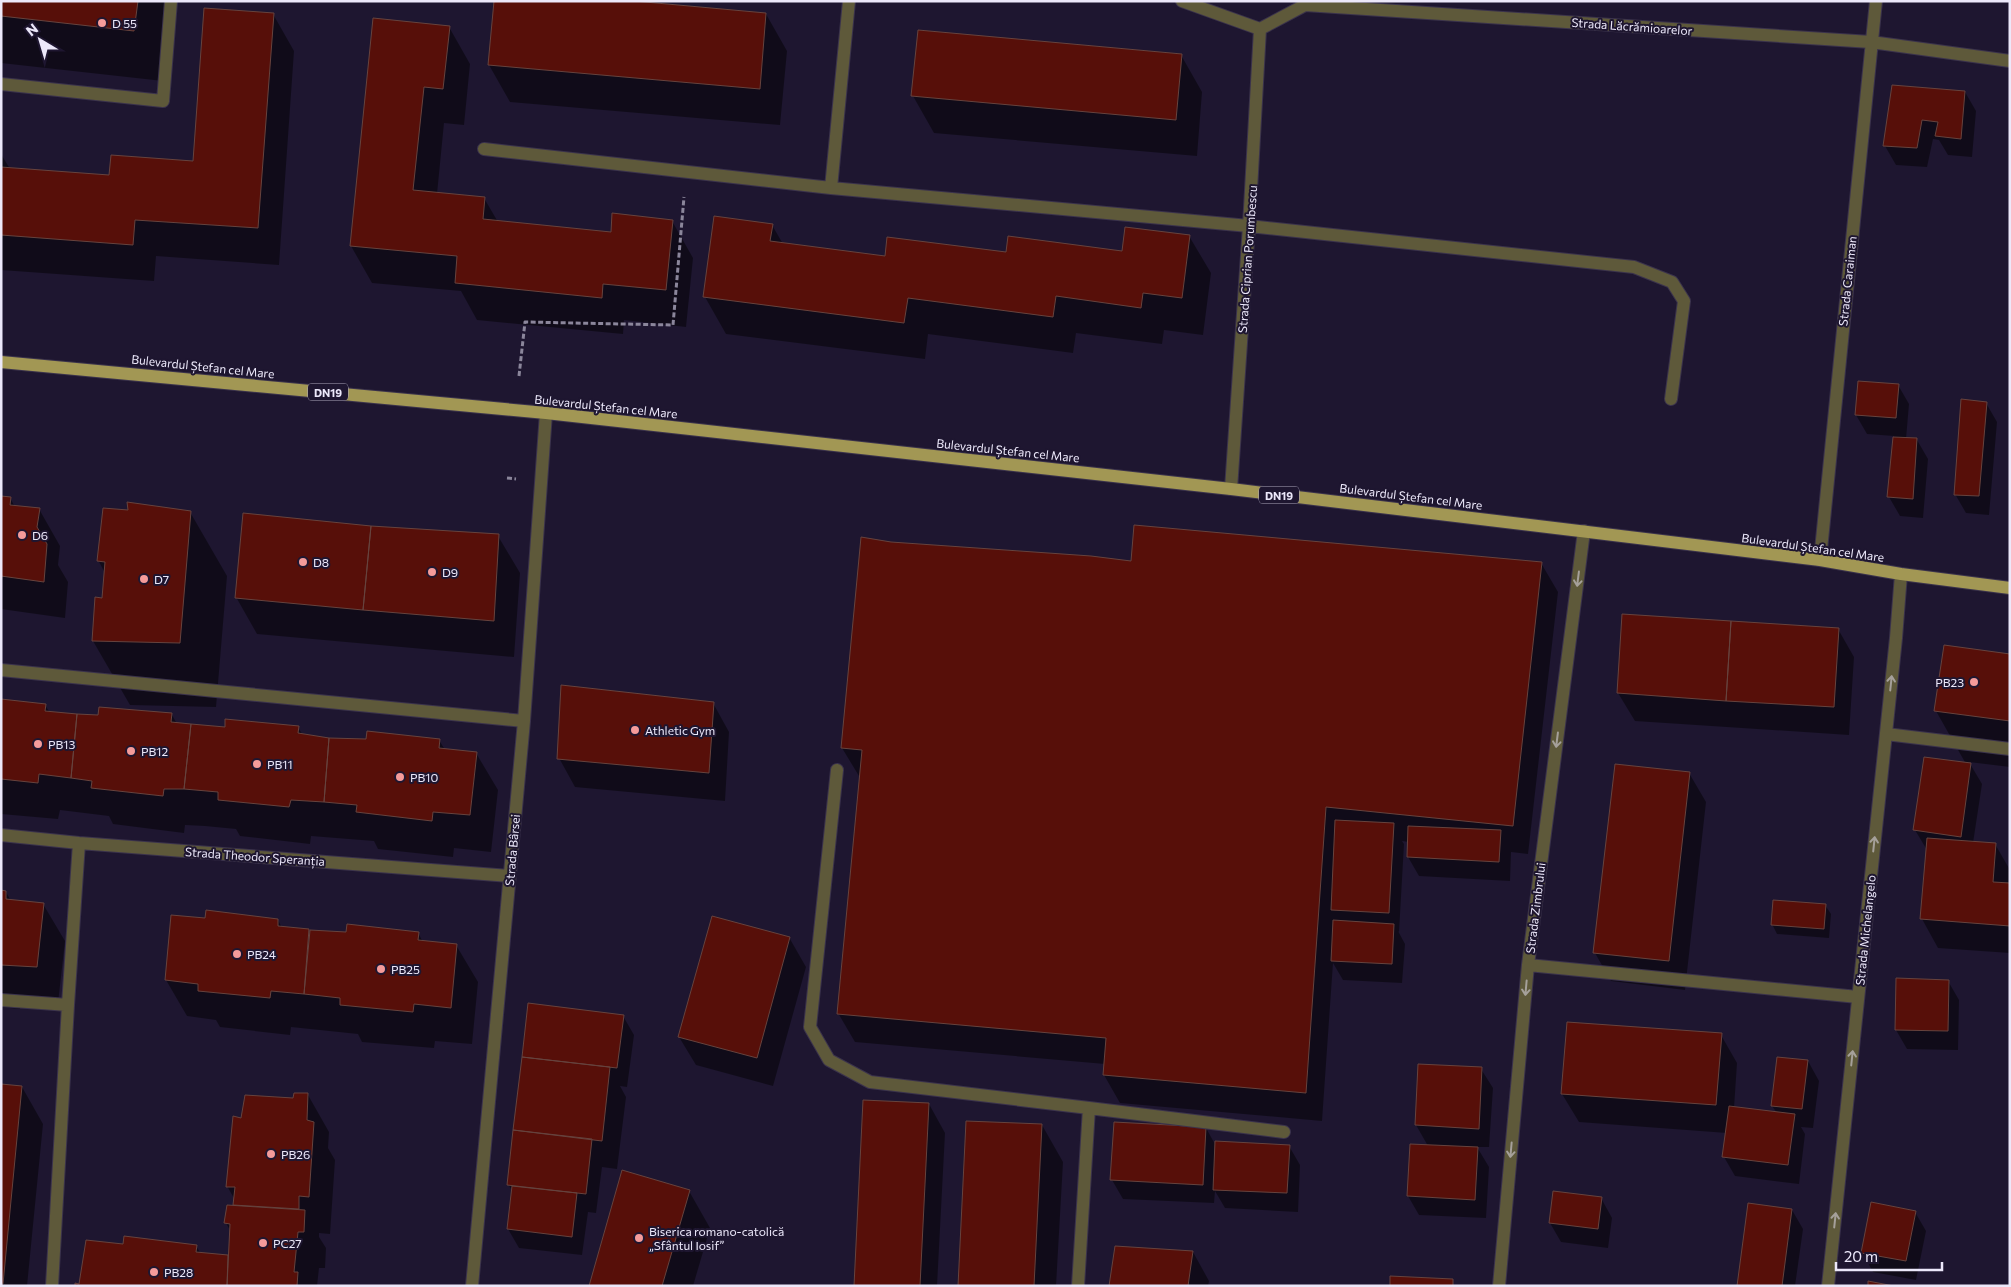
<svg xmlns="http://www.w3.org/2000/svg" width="2011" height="1287" viewBox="0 0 2011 1287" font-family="Commissioner,sans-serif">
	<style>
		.shadow { fill: #0007 }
		.building { fill: #570f09; stroke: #66433e }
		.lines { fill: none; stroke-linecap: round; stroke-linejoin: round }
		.service-casing { stroke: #3b334c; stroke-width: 14 }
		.minor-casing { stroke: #3b334c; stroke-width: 14 }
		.primary-casing { stroke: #3b334c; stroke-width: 14 }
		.path { stroke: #8b869b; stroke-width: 3; stroke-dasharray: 5 2.5; stroke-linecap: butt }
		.service { stroke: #5e593a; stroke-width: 12 }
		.minor { stroke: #5e593a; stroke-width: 12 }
		.primary { stroke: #a29754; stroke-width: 12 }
		.oneway { stroke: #a5a09a }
		.poi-dot { fill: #f59b9a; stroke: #1e1630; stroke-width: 2 }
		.labels { text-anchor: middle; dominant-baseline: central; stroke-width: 4; stroke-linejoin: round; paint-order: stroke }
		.shield { fill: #1e1630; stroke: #aea9bd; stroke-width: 1 }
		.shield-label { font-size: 11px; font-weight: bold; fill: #ece8fa }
		.poi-label { font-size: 12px; fill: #ece8fa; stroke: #1e1630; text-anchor: start }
		.street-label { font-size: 12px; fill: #ece8fa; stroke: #1e1630 }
	</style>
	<rect width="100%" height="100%" fill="#1e1630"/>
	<path class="shadow" d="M1,1H166L163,81L1,63Z
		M273,14L294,51L279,265L156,256L154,281L1,270V154L10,169L111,176L194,162Z
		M766,14L787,51L780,125L510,102L489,65Z
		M449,27L470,64L464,125L444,123L437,194L484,198L498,222L612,233L672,221L693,258L686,327L624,320L623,334L477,320L461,291L372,283L351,246Z
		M1181,55L1202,92L1197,156L934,133L913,96Z
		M1893,86L1965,92L1976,111L1972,157L1948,155L1939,140L1933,139L1927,167L1896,165L1885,146Z
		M772,225L783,244L886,257L1123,252L1189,236L1211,273L1203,335L1164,330L1162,344L1076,333L1073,353L928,334L925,359L726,334L705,297Z
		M1898,385L1909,404L1906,439L1917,440L1928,459L1923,518L1900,516L1889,497L1894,436L1867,434L1856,415Z
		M1986,403L1997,422L1989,515L1966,513L1955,494Z
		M1,497L10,498L15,507L39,509L60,546L58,565L68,582L65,618L1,609Z
		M129,511L190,512L227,576L216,707L130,705L93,641L103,599L105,573L98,560Z
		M371,527L498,536L520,573L514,657L257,634L236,597Z
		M891,543L1132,563H1541L1558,592L1528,854L1511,852L1510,881L1419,876L1408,857L1409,842L1402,841L1404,844L1399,932L1398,931L1405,944L1402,983L1343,980L1333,963L1322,1121L1120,1103L1104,1075L1105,1064L855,1042L838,1013L861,776H859L842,748Z
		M1838,629L1854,657L1849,735L1635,721L1618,693Z
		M2010,656V767L1969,762L1982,784L1973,843L1995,844L2010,870V953L1938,948L1922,919L1927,850L1915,830L1966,764L1936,711Z
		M1,701L45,705L50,713L77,715H172L177,724L226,729L298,728L303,735L329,739L439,740L445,750L476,753L498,790L491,852L454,848L453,857L378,849L374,841L311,836L310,844L240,836L236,829L205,826L185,825L184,833L113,824L109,816L60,810L58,819L1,814Z
		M713,703L729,732L725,801L575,787L559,758Z
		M1689,773L1706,802L1685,990L1611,981L1595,953Z
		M1,892H6L11,901L43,904L65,941L58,1003L20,1001V1009L1,1007Z
		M1825,905L1831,914L1829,938L1777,934L1772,924Z
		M712,917L790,939L806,967L773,1086L696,1065L679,1037Z
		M206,919L278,920L282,928L310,932L418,933L423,942L456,945L478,982L472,1044L435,1041L434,1048L362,1042L358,1034L291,1027L290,1035L220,1027L216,1020L187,1016L166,980Z
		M1948,981L1959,1000L1958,1050L1907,1049L1896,1030Z
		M623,1016L634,1035L627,1087L620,1086L626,1097L617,1169L602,1167L596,1213L588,1212L582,1255L519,1248L508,1229L513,1192L508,1184Z
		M1721,1035L1737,1063L1734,1108L1777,1113L1772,1106L1808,1061L1819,1081L1813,1128L1801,1127L1805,1134L1799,1184L1735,1176L1724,1157L1727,1133L1579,1122L1562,1094Z
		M1419,1066L1481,1069L1493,1088L1489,1147H1477L1489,1167L1486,1218L1419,1215L1408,1196L1428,1146L1416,1125Z
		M1,1085L22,1087L43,1124L27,1286H1Z
		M308,1095L329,1132L328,1148L335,1160L330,1234L319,1233V1237L326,1248L325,1268H319L317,1286H76L80,1285L124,1245L196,1246L201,1254L229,1256L231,1232L226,1223L234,1206L235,1200L227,1186L242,1120Z
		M929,1104L945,1133L937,1286H855Z
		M1042,1125L1063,1162L1056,1286H959Z
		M1206,1128L1216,1146H1289L1300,1165L1298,1212L1225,1208L1215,1191L1214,1203L1123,1199L1112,1180Z
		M689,1191L710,1228L693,1286H590Z
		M1601,1198L1612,1218L1608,1248L1561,1242L1550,1223Z
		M1792,1210L1803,1229L1795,1286H1738Z
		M1915,1212L1926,1231L1916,1280L1873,1272L1862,1252Z
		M1193,1252L1209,1281L1208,1286H1111Z"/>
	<path class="building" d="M1,1H138L134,31L1,16Z
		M494,1H634L766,13L760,89L488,65Z
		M204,8L274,13L258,228L135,220L133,245L1,235V167L109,175L111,155L193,161Z
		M373,18L450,26L443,89L424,87L413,190L485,197L483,219L611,232L612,213L673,220L666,290L603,284L602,298L455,283L457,256L350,246Z
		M918,30L1182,54L1176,120L911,96Z
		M1892,85L1965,91L1961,139L1935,136L1938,122L1922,120L1917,148L1883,146Z
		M714,216L773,224L770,241L885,256L887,237L1006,252L1008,236L1122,251L1125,227L1190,235L1182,298L1143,293L1141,308L1056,296L1053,317L908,298L904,323L703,297Z
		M1858,381L1899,384L1896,418L1855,415Z
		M1961,399L1987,402L1979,496L1954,495Z
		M1893,437L1917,438L1913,499L1887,497Z
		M1,496L11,497L10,505L40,508L37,527L47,544L44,582L1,576Z
		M127,502L191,511L180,643L92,641L95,597L102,598L105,562L97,561L103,508L128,510Z
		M243,513L371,526L363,610L235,598Z
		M1134,525L1542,562L1513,826L1326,807L1306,1093L1103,1075L1106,1038L837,1014L862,750L841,748L861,537L891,542L1091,556L1131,561Z
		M371,526L499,534L494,621L363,610Z
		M1622,614L1731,621L1726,701L1617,693Z
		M1731,621L1839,628L1834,707L1726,701Z
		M1944,645L2010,654V721L1934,711Z
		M561,685L714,702L709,773L557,759Z
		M1,699L46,704L45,711L77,714L71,778L39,774L38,783L1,779Z
		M99,707L172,713L171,722L191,724L184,789H164L163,796L91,788L92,781L71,778L77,714L98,715Z
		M225,719L299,726L298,733L329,738L324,802L291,800L289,807L218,800V792L184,789L191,724L225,727Z
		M367,731L440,739L439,748L477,752L470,815L433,812L432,821L356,812L357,805L324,802L329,738L366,739Z
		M1924,757L1971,763L1961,837L1913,830Z
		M1615,764L1690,772L1669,961L1593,953Z
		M1335,820L1394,823L1389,913L1331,910Z
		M1408,826L1501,830L1499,862L1407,857Z
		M1927,838L1996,843L1993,882L2010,883V926L1920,919Z
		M1,890L6,891V899L44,903L37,967L1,965Z
		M1773,900L1826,904L1824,929L1771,925Z
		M206,910L278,919V926L309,929L304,994L271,991L270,998L198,991V984L165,980L171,915L205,918Z
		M712,916L790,937L757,1058L678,1037Z
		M1333,920L1394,924L1392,964L1331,961Z
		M347,924L419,932L418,940L457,944L451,1008L414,1004L413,1012L340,1005V998L304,994L310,930L346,932Z
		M1896,978L1949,980L1948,1031L1895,1030Z
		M528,1003L624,1015L617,1068L522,1057Z
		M1567,1022L1722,1033L1716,1105L1561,1094Z
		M522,1057L610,1067L602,1141L513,1130Z
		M1777,1057L1808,1060L1802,1109L1771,1106Z
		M1418,1064L1482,1067L1479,1129L1415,1125Z
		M1,1084L22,1086L3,1284H1Z
		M294,1093H308L307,1120L314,1122L309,1197L299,1196V1209L233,1205L235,1187H226L233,1116L241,1118L245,1095L293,1098Z
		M863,1100L929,1103L920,1286H854Z
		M1729,1106L1795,1114L1788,1165L1722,1157Z
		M966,1121L1042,1124L1034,1286H958Z
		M1114,1122L1206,1127L1203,1185L1110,1180Z
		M513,1130L592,1139L586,1194L507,1185Z
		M1215,1141L1290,1145L1287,1193L1213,1190Z
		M1410,1144L1478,1147L1475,1200L1407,1196Z
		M622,1170L690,1190L662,1286H589Z
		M512,1186L577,1193L572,1237L507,1229Z
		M1553,1191L1602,1197L1598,1229L1549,1223Z
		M1871,1202L1916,1211L1906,1261L1861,1253Z
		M1748,1203L1792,1209L1782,1286H1737Z
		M227,1205L305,1210L304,1232H298L294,1272H298L297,1286H227L230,1224L224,1223Z
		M124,1236L197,1245L196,1252L228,1255L227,1286H75V1283L79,1284L86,1240L123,1244Z
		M1115,1246L1193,1251L1188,1286H1109Z
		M1390,1276L1453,1279V1286H1390Z
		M1868,1281L1894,1286H1868Z"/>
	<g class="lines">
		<g class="service-casing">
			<path id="service" d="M837,770L810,1027L829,1060L870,1082L1089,1108L1078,1286
				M1089,1108L1284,1132"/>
		</g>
		<g class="minor-casing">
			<path id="minor" d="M1182,1L1260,29
				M1260,29L1305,5L1871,42L2010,61
				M1,84L163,101L171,1
				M484,149L831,188L1249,226L1634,267L1672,282L1684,301L1671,399
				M831,188L849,1
				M1231,489L1249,226L1260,29
				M1820,560L1876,1
				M1,670L524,721
				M1886,734L2010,749
				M1,835L79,843L510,876
				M1528,965L1858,997
				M1,1000L68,1005
				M52,1286L68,1005L79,843
				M472,1286L524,721L546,413
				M1499,1286L1528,965L1584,531
				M1828,1286L1896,638L1901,574"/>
		</g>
		<g class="primary-casing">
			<path id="primary" d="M1,362L546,413L1231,489L1820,560L1901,574L2010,588"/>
		</g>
		<path class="path" d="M519,376L525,322L673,325L684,197
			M507,478L516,479"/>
		<use href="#service" class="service"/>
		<use href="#minor" class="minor"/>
		<use href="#primary" class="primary"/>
	</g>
	<defs><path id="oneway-shaft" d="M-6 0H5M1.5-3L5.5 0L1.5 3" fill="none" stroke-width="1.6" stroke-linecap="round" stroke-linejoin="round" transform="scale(1.25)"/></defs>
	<g class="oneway">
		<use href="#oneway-shaft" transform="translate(1578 579) rotate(97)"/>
		<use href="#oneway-shaft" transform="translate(1891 683) rotate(-84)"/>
		<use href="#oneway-shaft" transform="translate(1557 740) rotate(97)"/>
		<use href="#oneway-shaft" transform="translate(1874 844) rotate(-84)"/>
		<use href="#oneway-shaft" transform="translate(1526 988) rotate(95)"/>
		<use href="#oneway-shaft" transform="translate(1852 1058) rotate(-84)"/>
		<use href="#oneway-shaft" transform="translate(1511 1150) rotate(95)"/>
		<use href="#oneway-shaft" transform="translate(1835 1220) rotate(-84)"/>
	</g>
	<g class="poi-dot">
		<circle cx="102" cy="23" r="5"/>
		<circle cx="22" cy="535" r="5"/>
		<circle cx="303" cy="562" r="5"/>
		<circle cx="432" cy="572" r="5"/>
		<circle cx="144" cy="579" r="5"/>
		<circle cx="1974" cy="682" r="5"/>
		<circle cx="635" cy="730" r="5"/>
		<circle cx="38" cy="744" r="5"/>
		<circle cx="131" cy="751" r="5"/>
		<circle cx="257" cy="764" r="5"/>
		<circle cx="400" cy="777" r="5"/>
		<circle cx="237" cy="954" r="5"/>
		<circle cx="381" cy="969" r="5"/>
		<circle cx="271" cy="1154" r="5"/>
		<circle cx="639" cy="1238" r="5"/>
		<circle cx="263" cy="1243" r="5"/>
		<circle cx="154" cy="1272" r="5"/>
	</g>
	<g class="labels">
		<g class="shield">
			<rect x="308" y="383.5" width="40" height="17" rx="4"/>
			<rect x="1259" y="486.5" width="40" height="17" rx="4"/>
		</g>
		<g class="shield-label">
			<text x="328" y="392">DN19</text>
			<text x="1279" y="495">DN19</text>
		</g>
		<g class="poi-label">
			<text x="112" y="23">D 55</text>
			<text x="32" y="535">D6</text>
			<text x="313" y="562">D8</text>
			<text x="442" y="572">D9</text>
			<text x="154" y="579">D7</text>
			<text x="1964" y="682" text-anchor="end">PB23</text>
			<text x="645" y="730">Athletic Gym</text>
			<text x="48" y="744">PB13</text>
			<text x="141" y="751">PB12</text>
			<text x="267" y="764">PB11</text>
			<text x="410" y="777">PB10</text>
			<text x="247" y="954">PB24</text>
			<text x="391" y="969">PB25</text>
			<text x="281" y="1154">PB26</text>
			<text x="649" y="1231">Biserica romano-catolică<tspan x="649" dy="14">„Sfântul Iosif”</tspan></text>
			<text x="273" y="1243">PC27</text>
			<text x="164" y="1272">PB28</text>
		</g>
		<g class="street-label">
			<text transform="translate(1632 26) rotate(4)">Strada Lăcrămioarelor</text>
			<text transform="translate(1247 259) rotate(-86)">Strada Ciprian Porumbescu</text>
			<text transform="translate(1847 281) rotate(-84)">Strada Caraiman</text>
			<text transform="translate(203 366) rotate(6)">Bulevardul Ștefan cel Mare</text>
			<text transform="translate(606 406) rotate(6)">Bulevardul Ștefan cel Mare</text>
			<text transform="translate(1008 450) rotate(6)">Bulevardul Ștefan cel Mare</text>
			<text transform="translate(1411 496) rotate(7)">Bulevardul Ștefan cel Mare</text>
			<text transform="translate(1813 547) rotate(8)">Bulevardul Ștefan cel Mare</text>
			<text transform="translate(512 850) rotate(-85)">Strada Bârsei</text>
			<text transform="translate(255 856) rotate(4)">Strada Theodor Speranția</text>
			<text transform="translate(1535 908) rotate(-83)">Strada Zimbrului</text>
			<text transform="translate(1865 930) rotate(-84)">Strada Michelangelo</text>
		</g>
	</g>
	<rect width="2011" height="1287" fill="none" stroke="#ece8fa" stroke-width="5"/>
	<g transform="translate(40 40) rotate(322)" stroke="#1e1630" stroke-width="4" paint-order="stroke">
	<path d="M0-4L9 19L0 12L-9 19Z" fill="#ece8fa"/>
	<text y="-8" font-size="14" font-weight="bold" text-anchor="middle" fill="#ece8fa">N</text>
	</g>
	<path d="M1836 1262v8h106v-8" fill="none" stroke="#ece8fa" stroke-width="2.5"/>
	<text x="1844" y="1262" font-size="15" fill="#ece8fa" stroke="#1e1630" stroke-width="4" paint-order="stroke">20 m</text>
</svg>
